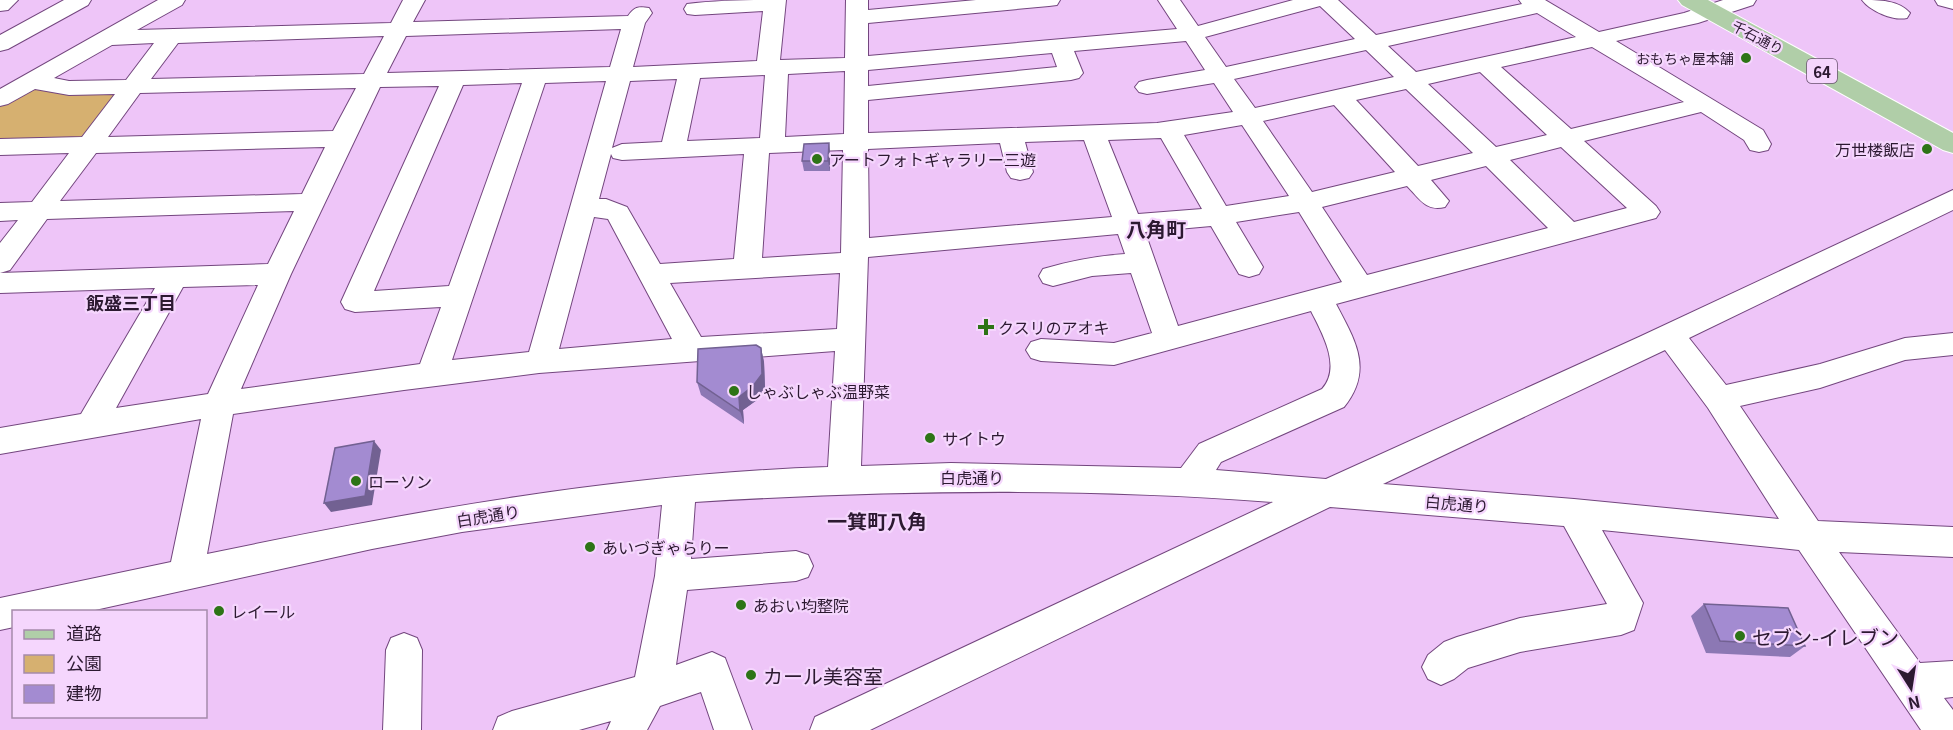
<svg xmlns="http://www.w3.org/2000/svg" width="1953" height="730" viewBox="0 0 1953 730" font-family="Georgia,'Noto Sans JP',serif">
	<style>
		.green { fill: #d6b070 }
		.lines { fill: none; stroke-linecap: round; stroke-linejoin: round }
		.minor-casing { stroke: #73467e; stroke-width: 2 }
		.major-casing { stroke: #fff; stroke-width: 2 }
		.minor { fill: #fff; fill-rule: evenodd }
		.major { fill: #b0cea8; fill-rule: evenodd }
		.wall { fill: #8c78b4 }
		.shaded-wall { fill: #726192 }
		.building { fill: #a38bd1; stroke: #726192; stroke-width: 1.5 }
		.poi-dot { fill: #2d7416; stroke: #f5d6fd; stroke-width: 2 }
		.labels { text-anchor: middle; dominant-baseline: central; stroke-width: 4.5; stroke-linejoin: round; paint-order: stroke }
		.far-street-label { font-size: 14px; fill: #2c1931; stroke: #f5d6fd }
		.far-poi-label { font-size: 14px; fill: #2c1931; stroke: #f5d6fd; text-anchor: end }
		.shield { fill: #f5d6fd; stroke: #68526e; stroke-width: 1.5 }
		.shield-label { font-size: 15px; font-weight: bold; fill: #2c1931 }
		.poi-label { font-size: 16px; fill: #2c1931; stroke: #f5d6fd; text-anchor: start }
		.street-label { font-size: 16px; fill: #2c1931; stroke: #f5d6fd }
		.neighbourhood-label { font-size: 18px; font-weight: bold; fill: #2c1931; stroke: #f5d6fd }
		.quarter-label { font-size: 20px; font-weight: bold; fill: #2c1931; stroke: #f5d6fd }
		.near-poi-label { font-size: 20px; fill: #2c1931; stroke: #f5d6fd; text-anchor: start }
	</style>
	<rect width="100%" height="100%" fill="#eec5f8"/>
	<path class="green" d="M31,84L125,89L85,142L0,145V102Z"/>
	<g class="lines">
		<g class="minor-casing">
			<path id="minor" d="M0,0H18L8,10L0,11Z
				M64,0H91L88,5L8,49L0,51V35Z
				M158,0H185L182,5L137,30L391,23L403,0H425L413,22L628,16C634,7 638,6 649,8L652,13L645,23L633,67L757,61L763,11L695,15L687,14L684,9L687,4C718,0 754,0 786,0L780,60L845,58L846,0H868V10L976,0H1060L1057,5L1049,6L868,23V56L1177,29L1158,0H1180L1198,26L1293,0H1338L1376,35L1522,4L1519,0H1545L1599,32L1684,13L1723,0H1756L1753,5L1698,23L1616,41L1763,130L1771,144L1768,150L1759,152L1750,150L1744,140L1701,112L1584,141L1656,206L1660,212L1656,218L1336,304C1355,340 1374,370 1344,407L1221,462L1216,470L1326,479L1639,337L1953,190V210L1689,338L1726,385L1820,364L1905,338L1953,333V355L1905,360L1820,388L1740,406L1818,521L1953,527V557L1839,552L1920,663L1953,661V697L1944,698L1953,710V730H1921L1799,550L1602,530L1643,603L1634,630L1621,635L1520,652L1468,668L1454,679L1441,685L1428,679L1422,667L1428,655L1444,642L1457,637L1520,618L1607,604L1564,526L1330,507L870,730H810L815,717L1273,502C1080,487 888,490 695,502L691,559L796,551L808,555L813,566L808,577L796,581L687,590L676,665L712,652L725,658L752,730H714L701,692L660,706L647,730H607L611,721L579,730H493L498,717L512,711L635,677L655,576L662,505L462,532L372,549L86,612H14V627L0,630V598L171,562L201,419L0,454V428L81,414L155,288L0,293V273L268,264L294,211L47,219L10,270L0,273V243L18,220L0,221V203L32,202L69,153L0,155V139L82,137L115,94L69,95L35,89L8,104L0,106V89ZM1320,6L1355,39L1226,67L1205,37ZM1537,13L1576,37L1416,72L1388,46ZM621,29L610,67L387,73L406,36ZM384,36L364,74L151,79L178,43ZM1186,41L1205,70L1147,80L1139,82L1135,87L1139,92L1147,94L1214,83L1233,112L1157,123L868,133V100L1071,80L1079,78L1083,73L1074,51ZM154,43L126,80L69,81L54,78L112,45ZM1592,47L1684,102L1571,129L1501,67ZM1366,50L1394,77L1255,108L1234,79ZM1052,53L1057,67L868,86V70ZM845,71L844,134L785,137L788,74ZM1480,72L1547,135L1496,147L1428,84ZM765,75L760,138L687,141L700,78ZM677,79L662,142L622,144L612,148L630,81ZM606,81L529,352L452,360L545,83ZM522,83L449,286L374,291L463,85ZM439,86L341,302L345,309L355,312L441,307L420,364L241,389L291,274L380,87ZM356,88L333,131L108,137L140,93ZM1406,89L1473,153L1418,166L1356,100ZM1334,105L1395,172L1312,192L1263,121ZM1242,125L1289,196L1226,206L1184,135ZM1161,138L1202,209L1138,214L1108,140ZM1084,140L1112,217L869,238L868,149L1000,143L1007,172L1011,178L1020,180L1029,178L1033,172L1025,142ZM325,147L302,194L60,201L96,153ZM1561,147L1627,208L1574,222L1510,160ZM843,150L841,253L762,258L769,153ZM611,154L613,158L622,160L744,154L734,259L660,264L627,207L606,199H599ZM1486,166L1548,228L1367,275L1322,207L1407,186C1419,198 1426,212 1445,207L1449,201L1431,180ZM1299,212L1342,282L1178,326L1145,232L1211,226L1239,274L1249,277L1259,274L1263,267L1236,222ZM594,217L608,219L672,339L559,349ZM1118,234L1125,254C1097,256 1070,261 1043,269L1039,276L1043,283L1053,286L1092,276L1131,273L1152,333L1114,343L1041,339L1031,342L1026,350L1031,358L1041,361L1114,365L1311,311C1322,333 1342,367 1322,389L1199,444L1181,468L951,463L861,466L868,257ZM840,273L837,329L701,337L670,283ZM258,285L208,394L116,408L183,287ZM1665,350L1708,408L1779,519L1574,499L1383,484ZM835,351L828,467C618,474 413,511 207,554L233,414L404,390L539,373Z
				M1862,0C1879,0 1899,0 1910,13L1907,18C1893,21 1870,11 1862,0Z
				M1935,0H1953V9L1938,5Z
				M404,633L417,638L422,650L421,730H383L386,650L391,638Z"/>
		</g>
		<g class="major-casing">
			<path id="major" d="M1678,0H1708L1953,133V153L1943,150L1682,5Z"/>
		</g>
		<use href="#minor" class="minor"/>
		<use href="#major" class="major"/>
	</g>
	<path class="wall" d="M829,143L830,153V171H804L802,161Z
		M761,348L764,362L765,387L757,400L743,410L744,424L701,395L697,382Z
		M1704,604L1805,646L1790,657L1706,653L1691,616Z"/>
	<path class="shaded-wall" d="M829,143L830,153V171L828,161Z
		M761,348L764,362L765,387L757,400L743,410L744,424L740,411L739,397Z
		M374,441L381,450L372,505L331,512L324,503Z"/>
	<path class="building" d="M829,143L828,161H802L804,144Z
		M756,345L761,348L762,374L753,386L739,397L740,411L697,382L698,349Z
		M374,441L365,496L324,503L335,448Z
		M1704,604L1788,608L1805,646L1720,641Z"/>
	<g class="poi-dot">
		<circle cx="1746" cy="58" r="6"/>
		<circle cx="1927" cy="149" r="6"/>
		<circle cx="817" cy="159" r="6"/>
		<path d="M983 318h6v6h6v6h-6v6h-6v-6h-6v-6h6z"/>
		<circle cx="734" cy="391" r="6"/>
		<circle cx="930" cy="438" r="6"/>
		<circle cx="356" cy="481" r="6"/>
		<circle cx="590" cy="547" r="6"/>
		<circle cx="741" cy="605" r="6"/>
		<circle cx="219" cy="611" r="6"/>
		<circle cx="1740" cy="636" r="6"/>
		<circle cx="751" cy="675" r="6"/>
	</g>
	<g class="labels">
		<g class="far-street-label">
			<text transform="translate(1758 37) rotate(28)">千石通り</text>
		</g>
		<g class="far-poi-label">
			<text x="1734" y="58">おもちゃ屋本舗</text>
		</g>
		<rect class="shield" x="1807" y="59" width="30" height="24" rx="4.5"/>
		<g class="shield-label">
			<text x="1822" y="71">64</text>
		</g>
		<g class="poi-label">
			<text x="1915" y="149" text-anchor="end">万世楼飯店</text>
			<text x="829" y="159">アートフォトギャラリー三遊</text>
			<text x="998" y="327">クスリのアオキ</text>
			<text x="746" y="391">しゃぶしゃぶ温野菜</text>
			<text x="942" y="438">サイトウ</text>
			<text x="368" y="481">ローソン</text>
			<text x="602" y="547">あいづぎゃらりー</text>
			<text x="753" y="605">あおい均整院</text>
			<text x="231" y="611">レイール</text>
		</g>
		<g class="street-label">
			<text x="972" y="477">白虎通り</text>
			<text transform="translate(1457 503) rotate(5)">白虎通り</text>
			<text transform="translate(488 515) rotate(-9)">白虎通り</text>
		</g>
		<g class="neighbourhood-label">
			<text x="131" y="302">飯盛三丁目</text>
		</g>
		<g class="quarter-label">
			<text x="1156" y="228">八角町</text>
			<text x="877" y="520">一箕町八角</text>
		</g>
		<g class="near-poi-label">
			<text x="1752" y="636">セブン-イレブン</text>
			<text x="763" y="675">カール美容室</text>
		</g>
	</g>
	<rect x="12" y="610" width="195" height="108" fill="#f5d6fd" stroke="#a58aab" stroke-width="1.5"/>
	<rect x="24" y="630" width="30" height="9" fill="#b0cea8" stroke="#a58aab" stroke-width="1.5"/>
	<text x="66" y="640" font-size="18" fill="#2c1931">道路</text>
	<rect x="24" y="655" width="30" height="18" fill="#d6b070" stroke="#a58aab" stroke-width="1.5"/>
	<text x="66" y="670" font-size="18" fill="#2c1931">公園</text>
	<rect x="24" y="685" width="30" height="18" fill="#a38bd1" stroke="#a58aab" stroke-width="1.5"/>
	<text x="66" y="700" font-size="18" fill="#2c1931">建物</text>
	<g transform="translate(1911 688) rotate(168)" stroke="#f5d6fd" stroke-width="4.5" paint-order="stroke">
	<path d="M0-4.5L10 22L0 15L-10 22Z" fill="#2c1931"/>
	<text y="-9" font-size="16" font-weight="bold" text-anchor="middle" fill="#2c1931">N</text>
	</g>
</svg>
